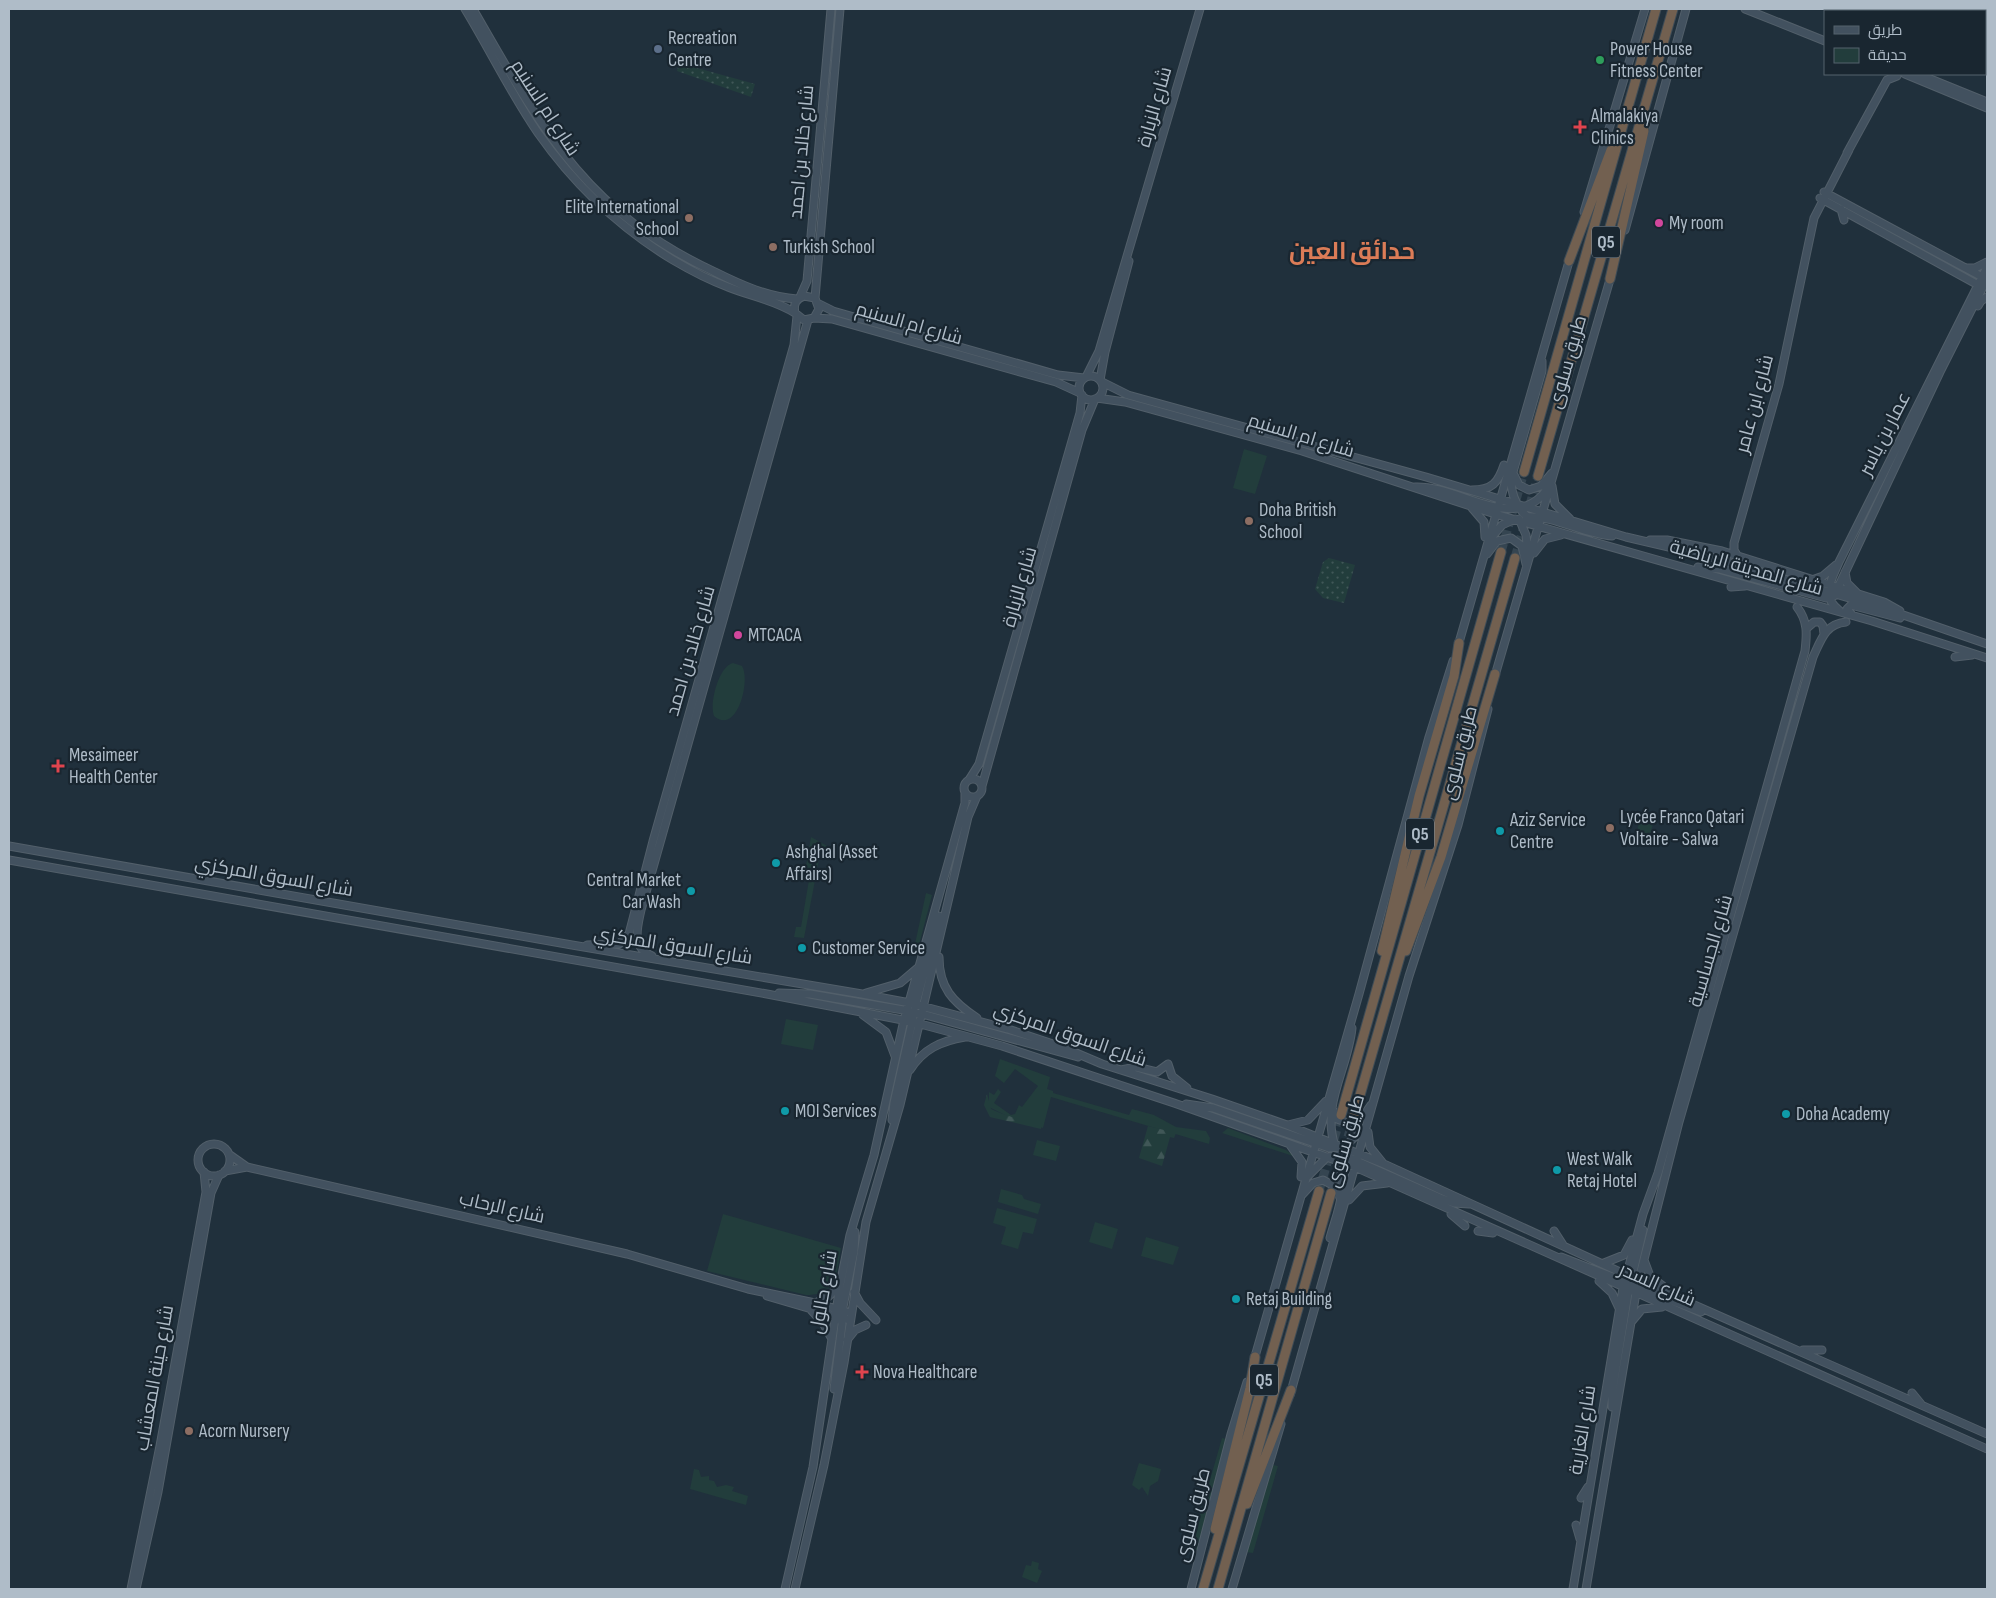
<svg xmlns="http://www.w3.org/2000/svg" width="1996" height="1598" viewBox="0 0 1996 1598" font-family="'Sofia Sans Condensed',Cairo,sans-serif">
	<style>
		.green { fill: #223d3c }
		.forest { fill: url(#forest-firs) }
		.park { fill: url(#park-dots) }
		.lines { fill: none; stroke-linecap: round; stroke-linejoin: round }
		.highway-tunnel { stroke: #354551; stroke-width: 9; stroke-dasharray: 9 4.5; stroke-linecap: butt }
		.secondary-casing { stroke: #525f6a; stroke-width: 9 }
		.highway-casing { stroke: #3f4c56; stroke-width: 11 }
		.secondary { stroke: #42515f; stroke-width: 7 }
		.highway { stroke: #726050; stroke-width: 9 }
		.service-dot { fill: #5c6f8a; stroke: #192630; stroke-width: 2 }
		.leisure-dot { fill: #2e9e5b; stroke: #192630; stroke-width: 2 }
		.health-dot { fill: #e0444e; stroke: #192630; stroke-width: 2 }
		.education-dot { fill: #8d6e63; stroke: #192630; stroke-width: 2 }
		.hotel-dot { fill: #d1479c; stroke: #192630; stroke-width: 2 }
		.culture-dot { fill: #0f9aa8; stroke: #192630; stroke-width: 2 }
		.labels { text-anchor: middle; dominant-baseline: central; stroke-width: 4.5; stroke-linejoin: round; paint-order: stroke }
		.shield { fill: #192630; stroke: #828f9a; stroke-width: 1 }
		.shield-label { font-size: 18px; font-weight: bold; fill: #afbcc8 }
		.poi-label { font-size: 19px; fill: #afbcc8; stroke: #192630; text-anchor: start }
		.street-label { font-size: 19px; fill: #afbcc8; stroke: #192630 }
		.district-label { font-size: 24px; font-weight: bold; fill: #db7c57; stroke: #192630 }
	</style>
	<defs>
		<pattern id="forest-firs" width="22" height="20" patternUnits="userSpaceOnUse" patternTransform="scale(1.25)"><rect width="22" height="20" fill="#223d3c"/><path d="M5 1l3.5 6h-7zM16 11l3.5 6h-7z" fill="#405757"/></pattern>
		<pattern id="park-dots" width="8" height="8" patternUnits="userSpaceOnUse" patternTransform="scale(1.25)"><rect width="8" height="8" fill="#223d3c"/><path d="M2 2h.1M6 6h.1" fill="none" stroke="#405757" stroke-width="1.8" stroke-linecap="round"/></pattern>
	</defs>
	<rect width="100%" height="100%" fill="#20303c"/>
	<path class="green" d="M1244,449L1267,456L1255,494L1233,488Z
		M733,663L742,666C751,680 737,736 714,716C709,703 719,666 733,663Z
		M1642,814L1655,818L1647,844L1634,840Z
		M811,837L829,847L821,849L804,938L794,937L796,927H801L810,874L805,872Z
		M926,893L932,895L919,945L915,944Z
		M786,1019L818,1025L813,1050L781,1044Z
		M1000,1059L1050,1077L1047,1089L1053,1091V1093L1129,1115L1132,1109L1154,1115L1176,1127L1206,1131L1210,1138L1209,1144L1051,1097L1043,1128L1006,1118L1007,1116L989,1107V1092L994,1095L998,1089L1001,1092L994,1103L1011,1115L1015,1114L1019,1105L1022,1107L1038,1086L1015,1069L1004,1083L995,1076Z
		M1228,1128L1286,1150L1296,1157L1222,1133Z
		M1037,1140L1060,1146L1056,1161L1033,1155Z
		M1001,1189L1022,1195L1024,1199L1041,1204L1038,1214L998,1202Z
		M997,1208L1037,1219L1033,1234L1023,1232L1018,1249L1001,1244L1006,1227L993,1223Z
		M723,1214L841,1248C836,1274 838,1295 806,1295L707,1271Z
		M1095,1222L1118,1229L1112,1249L1089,1242Z
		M1146,1237L1179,1247L1173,1265L1141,1256Z
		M1222,1438L1226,1439L1213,1488L1208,1487Z
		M1139,1463L1161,1469L1158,1481L1150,1486L1148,1496L1142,1487L1139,1490L1132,1485Z
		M1273,1465L1278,1466L1253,1553L1246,1552Z
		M694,1469L699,1470L701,1477L709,1476V1480L714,1481L717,1487L726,1485L734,1487L732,1491L748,1496L746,1505L690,1489Z
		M1207,1489L1213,1490L1196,1553L1189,1551Z
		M1032,1561L1039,1563L1038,1569L1042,1571L1037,1583L1022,1577L1026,1565L1031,1566Z"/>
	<path class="forest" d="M987,1094L991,1109C1007,1117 1024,1120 1041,1125V1129L990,1117L984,1105Z
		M1148,1126L1176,1133L1174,1138L1170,1137L1162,1166L1139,1158Z"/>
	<path class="park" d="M679,63L755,84L751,97L677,71Z
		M1329,558L1355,565L1344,603L1323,598L1315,589L1323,562Z"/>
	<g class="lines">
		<path class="highway-tunnel" d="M1501,552L1524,472
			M1515,558L1538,476
			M1344,1150L1354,1117
			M1319,1191L1341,1115
			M1331,1193L1340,1162"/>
		<g class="secondary-casing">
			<path id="secondary" d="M465,9C490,50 511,94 538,133C574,184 620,228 673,260C690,270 709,280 728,287C750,296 775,300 795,313
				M473,9C541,127 585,212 715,272C741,285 768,297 797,299
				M1745,9L1825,41
				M1905,74L1987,108
				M1918,74L1987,102
				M1847,153L1887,80L1897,76
				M1824,192L1986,279
				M1820,198L1980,286
				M1841,209L1844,220
				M1584,212L1645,9
				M1625,230L1686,9
				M1967,268H1975L1987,262
				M800,297L807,281L831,9
				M815,298L840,9
				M819,304L833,311L1058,375L1084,378
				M1978,306L1981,301L1987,297
				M814,318L819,309L815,298L804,296C796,299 793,304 795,313L804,320L814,318L832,319L1056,382L1080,393
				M1079 388a12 12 0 1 1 24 0a12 12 0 1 1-24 0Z
				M1086,377L1099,351L1200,9
				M1100,380L1105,352L1129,261
				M1102,382L1128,395L1426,477L1626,537L1703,555L1883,608L1987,644
				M1097,398L1125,402L1302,451L1495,514L1872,621L1987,658
				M1513,473L1519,485L1529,490L1541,486L1552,473
				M1552,486L1555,504L1570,519
				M1415,487C1459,485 1516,536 1548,488
				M1472,490C1492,490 1498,483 1504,465
				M1472,508L1484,522L1485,537
				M1526,517C1553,515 1584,534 1612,536
				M1519,519L1526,535L1528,554
				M1535,523C1520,513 1511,498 1511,479L1542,371V361
				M1491,538L1502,525L1515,519
				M1650,540H1667L1722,551L1884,602L1900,611
				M1534,553L1545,539L1561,535
				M1487,554L1497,541L1511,538L1522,546L1526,564
				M1737,555L1734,550V543L1779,384L1814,218L1849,150
				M1698,567L1720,569L1826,598L1834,596L1940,372L1987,279
				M1845,572L1847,583L1857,593
				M1812,580L1823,576L1836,565
				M1731,587L1745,586
				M1839,610C1820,596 1832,579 1839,562L1987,267
				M1852,615L1847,609L1851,605L1900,618
				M1807,628L1814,622H1820L1823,626L1824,634
				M1458,646L1570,258
				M1955,657L1972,655
				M1494,679L1611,276
				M964 788a9 9 0 1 1 18 0a9 9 0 1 1-18 0Z
				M969,780L979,764L1080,413L1082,395
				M982,786L1082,430L1095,399
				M9,846L572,945L862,994L910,1003L1008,1029L1062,1047L1102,1064L1212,1099L1287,1125L1384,1164L1631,1277L1987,1434
				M9,860L767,994L913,1022L1002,1046L1174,1103L1355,1167L1987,1449
				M587,945L619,944L629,934L653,841L794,345L797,316
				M652,956C631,947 637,929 641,910L808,320
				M939,957C939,988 953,1002 977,1018
				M779,993L810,994L909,1011
				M866,993L900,983L920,966
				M915,1007L939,916
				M863,1015L886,1032L895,1056
				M905,1020L913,1013L922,1014L1078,1057
				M1168,1064L1172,1076L1187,1088
				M910,1070C923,1049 941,1041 965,1037
				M1121,1070L1136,1067L1157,1072L1168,1064
				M1186,1104L1213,1108L1329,1148L1345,1146L1366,1127
				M1332,1108L1337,1119L1351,1124L1362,1118L1371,1105
				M892,1120L894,1103L913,1018
				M1288,1125L1308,1120L1326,1101
				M1368,1132L1370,1147L1382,1162
				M198 1160a16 16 0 1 1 32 0a16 16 0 1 1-32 0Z
				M1290,1145L1302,1162L1301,1177
				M1335,1146C1321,1105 1348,1069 1352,1028
				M230,1155L247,1167L627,1254L748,1289L815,1303L851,1313
				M225,1171L247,1167
				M1308,1176L1327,1157L1343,1155L1440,1198L1454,1203L1469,1204
				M1301,1196L1313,1183L1323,1180L1336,1187L1340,1198
				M1349,1200L1362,1186L1387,1183
				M1451,1214L1465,1226
				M1478,1231L1493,1233
				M1554,1231L1563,1245
				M1330,1238C1337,1212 1350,1186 1336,1160
				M1561,1257L1628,1283
				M1644,1260L1650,1276L1663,1286
				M1604,1263L1624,1255L1632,1240
				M1631,1280L1643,1230
				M1599,1281L1612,1293L1619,1308
				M1634,1286L1701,1312
				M854,1292L860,1303L876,1320
				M767,1296L849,1320
				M815,1303L828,1297L840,1285
				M811,1310L823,1323L832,1339
				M844,1314L843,1307L854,1251L855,1232
				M1632,1321L1642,1309L1662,1307
				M847,1340L855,1330L866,1325
				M1803,1350H1822
				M1254,1360L1359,994L1429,737L1453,661
				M834,1389L842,1324L840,1314
				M1912,1393L1921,1404
				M1290,1395L1409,976L1458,825L1488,709
				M1612,1407V1393L1630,1281L1626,1275
				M1581,1498L1588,1487
				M1576,1525L1580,1539
				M131,1589L160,1446L206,1192L204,1172
				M136,1589L158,1492L211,1193L219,1175
				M785,1589L813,1467L840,1285L850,1235L874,1155L904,1020L965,803V793
				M795,1589L824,1465L844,1363L866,1222L900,1105L968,817L977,796
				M1191,1589L1231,1434L1247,1382
				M1232,1589L1281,1424
				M1573,1589L1623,1288L1643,1214L1658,1173L1805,651C1807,634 1808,621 1797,607
				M1586,1589L1637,1287L1679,1122L1813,657C1821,640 1825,624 1846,622"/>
		</g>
		<g class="highway-casing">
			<path id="highway" d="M1569,261L1611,150
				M1610,279L1644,131
				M1524,472L1656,9
				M1538,476L1673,9
				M1382,951L1419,796L1454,676L1459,643
				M1406,951L1441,857L1495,674
				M1341,1115L1501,552
				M1354,1116L1515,558
				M1247,1504L1291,1390
				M1215,1529L1250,1388L1255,1357
				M1203,1589L1319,1191
				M1218,1589L1331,1193"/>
		</g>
		<use href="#secondary" class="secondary"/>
		<use href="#highway" class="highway"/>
	</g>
	<circle class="service-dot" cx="658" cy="49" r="5"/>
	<circle class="leisure-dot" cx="1600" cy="60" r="5"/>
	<g class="health-dot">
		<path d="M1577.5 119.5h5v5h5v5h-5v5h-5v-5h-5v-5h5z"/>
		<path d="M55.5 758.5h5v5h5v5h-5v5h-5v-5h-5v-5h5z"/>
		<path d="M859.5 1364.5h5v5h5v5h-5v5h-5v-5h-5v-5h5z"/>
	</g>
	<g class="education-dot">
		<circle cx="689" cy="218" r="5"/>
		<circle cx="773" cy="247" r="5"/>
		<circle cx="1249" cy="521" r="5"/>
		<circle cx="1610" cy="828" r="5"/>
		<circle cx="189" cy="1431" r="5"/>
	</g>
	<g class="hotel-dot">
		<circle cx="1659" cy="223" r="5"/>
		<circle cx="738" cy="635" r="5"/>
	</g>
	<g class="culture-dot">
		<circle cx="1500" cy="831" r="5"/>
		<circle cx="776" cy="863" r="5"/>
		<circle cx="691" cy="891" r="5"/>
		<circle cx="802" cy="948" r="5"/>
		<circle cx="785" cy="1111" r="5"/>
		<circle cx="1786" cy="1114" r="5"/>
		<circle cx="1557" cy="1170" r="5"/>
		<circle cx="1236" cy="1299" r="5"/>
	</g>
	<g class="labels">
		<g class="shield">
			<rect x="1592" y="226.5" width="28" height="31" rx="4"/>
			<rect x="1406" y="818.5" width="28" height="31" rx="4"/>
			<rect x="1250" y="1364.5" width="28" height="31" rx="4"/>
		</g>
		<g class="shield-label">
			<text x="1606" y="242">Q5</text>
			<text x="1420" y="834">Q5</text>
			<text x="1264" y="1380">Q5</text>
		</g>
		<g class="poi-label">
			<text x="668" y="38">Recreation<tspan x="668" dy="22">Centre</tspan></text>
			<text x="1610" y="49">Power House<tspan x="1610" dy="22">Fitness Center</tspan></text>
			<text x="1591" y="116">Almalakiya<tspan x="1591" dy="22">Clinics</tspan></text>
			<text x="679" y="207" text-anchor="end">Elite International<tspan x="679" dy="22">School</tspan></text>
			<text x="1669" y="223">My room</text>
			<text x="783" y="247">Turkish School</text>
			<text x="1259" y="510">Doha British<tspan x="1259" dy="22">School</tspan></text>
			<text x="748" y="635">MTCACA</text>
			<text x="69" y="755">Mesaimeer<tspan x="69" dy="22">Health Center</tspan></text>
			<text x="1620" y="817">Lycée Franco Qatari<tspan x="1620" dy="22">Voltaire - Salwa</tspan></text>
			<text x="1510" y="820">Aziz Service<tspan x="1510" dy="22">Centre</tspan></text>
			<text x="786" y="852">Ashghal (Asset<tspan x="786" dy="22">Affairs)</tspan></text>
			<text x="681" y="880" text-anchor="end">Central Market<tspan x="681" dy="22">Car Wash</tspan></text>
			<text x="812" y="948">Customer Service</text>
			<text x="795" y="1111">MOI Services</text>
			<text x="1796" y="1114">Doha Academy</text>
			<text x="1567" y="1159">West Walk<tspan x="1567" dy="22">Retaj Hotel</tspan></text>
			<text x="1246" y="1299">Retaj Building</text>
			<text x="873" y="1372">Nova Healthcare</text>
			<text x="199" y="1431">Acorn Nursery</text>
		</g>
		<g class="street-label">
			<text transform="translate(1155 107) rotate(-74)">شارع الزبارة</text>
			<text transform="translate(545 108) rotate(57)">شارع ام السنيم</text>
			<text transform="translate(802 152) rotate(-85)">شارع خالد بن احمد</text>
			<text transform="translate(909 324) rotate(16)">شارع ام السنيم</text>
			<text transform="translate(1568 362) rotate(-74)">طريق سلوى</text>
			<text transform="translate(1755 404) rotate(-75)">شارع ابن عامر</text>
			<text transform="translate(1885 434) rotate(-63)">عمار بن ياسر</text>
			<text transform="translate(1301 436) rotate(17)">شارع ام السنيم</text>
			<text transform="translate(1746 568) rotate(16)">شارع المدينة الرياضية</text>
			<text transform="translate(1020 587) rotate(-74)">شارع الزبارة</text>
			<text transform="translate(691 651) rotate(-74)">شارع خالد بن احمد</text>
			<text transform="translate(1460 753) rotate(-76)">طريق سلوى</text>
			<text transform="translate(274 877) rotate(10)">شارع السوق المركزي</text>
			<text transform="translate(673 946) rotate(9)">شارع السوق المركزي</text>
			<text transform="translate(1711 951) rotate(-74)">شارع الجساسية</text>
			<text transform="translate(1070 1035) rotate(19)">شارع السوق المركزي</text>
			<text transform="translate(1346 1141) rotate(-74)">طريق سلوى</text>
			<text transform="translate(502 1208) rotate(13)">شارع الرحاب</text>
			<text transform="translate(1657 1285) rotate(24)">شارع السدر</text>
			<text transform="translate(824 1292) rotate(-80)">شارع حالول</text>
			<text transform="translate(155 1378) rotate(-80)">شارع حينة المعشاب</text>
			<text transform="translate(1583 1430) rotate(-81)">شارع الغارية</text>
			<text transform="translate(1193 1515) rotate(-76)">طريق سلوى</text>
		</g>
		<g class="district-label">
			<text x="1352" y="251">حدائق العين</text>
		</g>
	</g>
	<rect width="1996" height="1598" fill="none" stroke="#afbcc8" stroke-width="20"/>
	<rect x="1824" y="10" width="162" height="65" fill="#192630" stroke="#55626d"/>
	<rect x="1834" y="26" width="25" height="8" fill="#42515f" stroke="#55626d"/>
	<text x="1868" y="35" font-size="15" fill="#afbcc8">طريق</text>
	<rect x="1834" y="48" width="25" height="15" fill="#223d3c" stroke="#55626d"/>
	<text x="1868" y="60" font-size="15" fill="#afbcc8">حديقة</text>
</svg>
